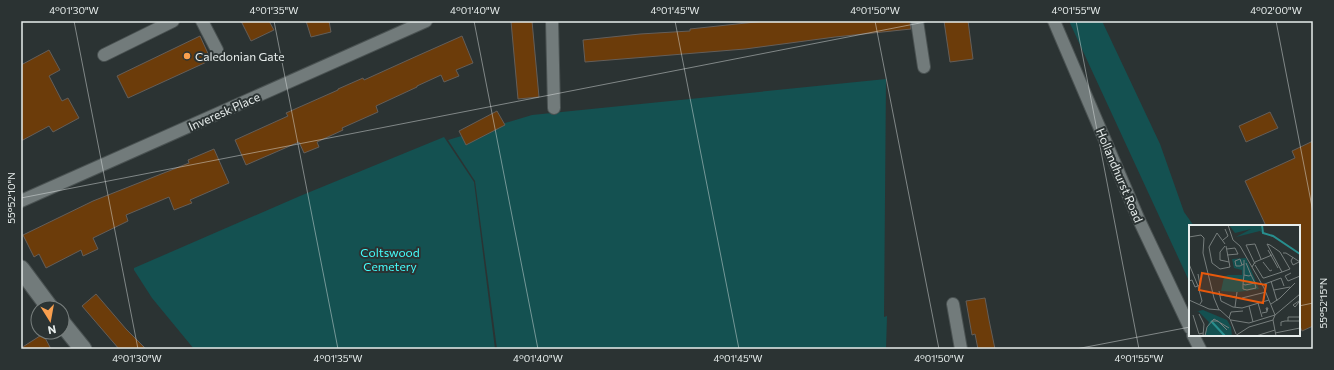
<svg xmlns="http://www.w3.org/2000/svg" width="1334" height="370" viewBox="0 0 1334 370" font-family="Commissioner,sans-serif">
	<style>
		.green { fill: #145151 }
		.building { fill: #6c3c0a; stroke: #645e59 }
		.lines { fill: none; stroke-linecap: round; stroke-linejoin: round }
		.minor-casing { stroke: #4a5252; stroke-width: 14 }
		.secondary-casing { stroke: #4a5252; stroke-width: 19 }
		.minor { stroke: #727b7b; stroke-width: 12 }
		.secondary { stroke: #727b7b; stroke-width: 17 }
		.ticks { fill: none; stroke: #e8eeed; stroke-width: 1; stroke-opacity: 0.45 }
		.poi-dot { fill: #f99f4e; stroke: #2b3333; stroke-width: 1.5 }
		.labels { text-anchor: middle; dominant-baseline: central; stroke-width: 4; stroke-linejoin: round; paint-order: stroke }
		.poi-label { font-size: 12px; fill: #e8eeed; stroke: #2b3333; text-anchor: start }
		.street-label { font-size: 12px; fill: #e8eeed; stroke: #2b3333 }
		.park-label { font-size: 12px; fill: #44fefd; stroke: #2b3333 }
		.inset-river { fill: none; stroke: #288e8e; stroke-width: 2 }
		.inset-road { fill: none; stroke: #777e7d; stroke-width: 1 }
		.view { fill: #e8590c; fill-opacity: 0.15; stroke: #e8590c; stroke-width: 2 }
		.inset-edge { fill: none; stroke: #e8eeed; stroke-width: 2 }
		.neatline { fill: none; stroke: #e8eeed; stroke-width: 1.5 }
		.ticks-label { font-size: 10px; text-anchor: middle; fill: #e8eeed }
	</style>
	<rect width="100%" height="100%" fill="#2b3333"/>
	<path class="green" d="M1069,21H1102L1160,144L1184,212L1194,226H1190V283Z
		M886,79L884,317L887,316L886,349H497L475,181L448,140L532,115Z
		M444,137L474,182L495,349H194L152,298L134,270V268L300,196Z"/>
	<path class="building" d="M241,21H269L274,30L251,41Z
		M306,21H329L331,32L311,37Z
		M511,21H532L539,97L518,99Z
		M765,21H910L911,29L835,37L745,49L585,62L583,40L640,34L690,31V29Z
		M944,21H968L973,59L950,62Z
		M200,36L211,60L128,98L117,76Z
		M462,36L473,63L456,70L459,76L444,82L441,75L417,86V87L376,106L378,112L342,128L343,130L317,142L319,147L304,153L299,142L246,165L235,140L288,116L286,113L338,90V89L363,78L364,80L417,56Z
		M49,50L60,70L49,76L62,101L68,98L79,118L53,132L49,126L21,141V65Z
		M497,111L505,125L466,145L459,131Z
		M1270,112L1278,128L1246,142L1239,126Z
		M1313,141V326L1302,331L1299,324V226H1266L1245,181L1295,158L1292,151Z
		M214,149L229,183L190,200L192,203L174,210L169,197L126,215L128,221L93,238L98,249L83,256L81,250L46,268L39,254L34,257L23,235L93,201L189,163L188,160Z
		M96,294L126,329L146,349H119L113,342L82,306Z
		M985,298L989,320L995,349H978L975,334L972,335L966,301Z
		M43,334L51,349H21V348Z"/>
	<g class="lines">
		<g class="minor-casing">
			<path id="minor" d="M202,21L217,50
				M552,21L554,108
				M917,21L924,67
				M1054,21L1139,220L1190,328
				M104,55L173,21
				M21,201L426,21
				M953,304L961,349
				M1193,335L1200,349"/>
		</g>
		<g class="secondary-casing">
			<path id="secondary" d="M21,269L50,308
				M62,323L83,349"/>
		</g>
		<use href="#minor" class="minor"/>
		<use href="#secondary" class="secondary"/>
	</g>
	<path class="ticks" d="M74,21L138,349M274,21L338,349M474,21L538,349M675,21L739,349M875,21L939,349M1076,21L1139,349M1276,21L1313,212M21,198L930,21M1299,306L1313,303M1076,349L1190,327"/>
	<circle class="poi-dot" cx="187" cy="56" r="4"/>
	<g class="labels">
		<g class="poi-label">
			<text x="195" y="56">Caledonian Gate</text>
		</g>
		<g class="street-label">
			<text transform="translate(224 111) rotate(-24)">Inveresk Place</text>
			<text transform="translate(1120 175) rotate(67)">Hollandhurst Road</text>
		</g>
		<g class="park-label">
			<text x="390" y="252">Coltswood<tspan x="390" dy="14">Cemetery</tspan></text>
		</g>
	</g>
	<g transform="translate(1189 225)">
		<rect width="111" height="111" fill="#2b3333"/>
		<path d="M40,0H73L72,5L76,10L71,6L47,12L62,4L46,8ZM57,33L70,64L49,67L32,66L35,52L39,50H53V45L45,43L43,34ZM14,85L38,95L42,102L43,111H15L20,97L9,86L0,88Z" fill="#145151"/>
		<path class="inset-river" d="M73,0L74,8L84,11L111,29M22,96L36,111"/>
		<path class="inset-road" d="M39,0L44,15L51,21L75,63L86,90L84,95L60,102L46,111M0,12L12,10L15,13L14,28L25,73L30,85M34,15L39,11L36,4M36,19L28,8L20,22L23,38L31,44L41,42L37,21M36,21L31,27V35L40,37M38,24L46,23L49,29L38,30M79,25L89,43M94,28H97L111,37M104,32L102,36L104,40L110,37M55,35V50L60,51L62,50L57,38M74,37L81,46L83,45M0,39L9,61L13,76L11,79M66,39L57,20L66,19L72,34M53,40L51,34L46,36L47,41H51L55,39M66,40L74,53H75L93,47L101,44L91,27L81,20L78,19L93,47M63,42L66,37L83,30M102,48L96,51L99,56L111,51M55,50L54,59L56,60L66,58L62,50M0,56L3,55L6,62L11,60L9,49M82,56L88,76M54,59V64L58,65L67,63L66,59M73,60L92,53L95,61M85,65L101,62M30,66L32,76L44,82L53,83L80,75M30,70L48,72M53,73L77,67M0,75L20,84L31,85L41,94L47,109M110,76L104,80L106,82L110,77M69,78L73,92M82,79L91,73L106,58M60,81L64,97M46,82L48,67M73,88L78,87V86L77,83H79L78,86M10,89L15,99L14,111M4,90L10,109L14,108M86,90L111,69M40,93L42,87L54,86M42,95L60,98L86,90M84,95L87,111M23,96H29L38,105M99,96V92H111M92,101V97L96,96H111M86,108L111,103M16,111L18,102L25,94L40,103M67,111L86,105"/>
		<path class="view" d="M13,48L77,60L74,78L10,65Z"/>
		<rect width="111" height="111" class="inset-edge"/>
	</g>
	<rect width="1334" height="370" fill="none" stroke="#2b3333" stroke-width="44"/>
	<g transform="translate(50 320) rotate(169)"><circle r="19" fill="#2b3333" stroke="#777e7d"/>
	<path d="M0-3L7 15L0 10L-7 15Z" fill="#f99f4e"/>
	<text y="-6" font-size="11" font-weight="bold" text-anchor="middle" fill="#e8eeed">N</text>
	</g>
	<rect x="22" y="22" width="1290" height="326" class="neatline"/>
	<g class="ticks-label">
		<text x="74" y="14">4°01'30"W</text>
		<text x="274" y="14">4°01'35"W</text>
		<text x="475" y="14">4°01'40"W</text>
		<text x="675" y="14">4°01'45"W</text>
		<text x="875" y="14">4°01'50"W</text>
		<text x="1076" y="14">4°01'55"W</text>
		<text x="1276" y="14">4°02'00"W</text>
		<text transform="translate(11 198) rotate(-90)" y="4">55°52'10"N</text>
		<text transform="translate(1323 303) rotate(-90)" y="4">55°52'15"N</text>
		<text x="137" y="362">4°01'30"W</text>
		<text x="338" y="362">4°01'35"W</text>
		<text x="538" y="362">4°01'40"W</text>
		<text x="738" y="362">4°01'45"W</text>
		<text x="939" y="362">4°01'50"W</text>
		<text x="1139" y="362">4°01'55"W</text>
	</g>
</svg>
